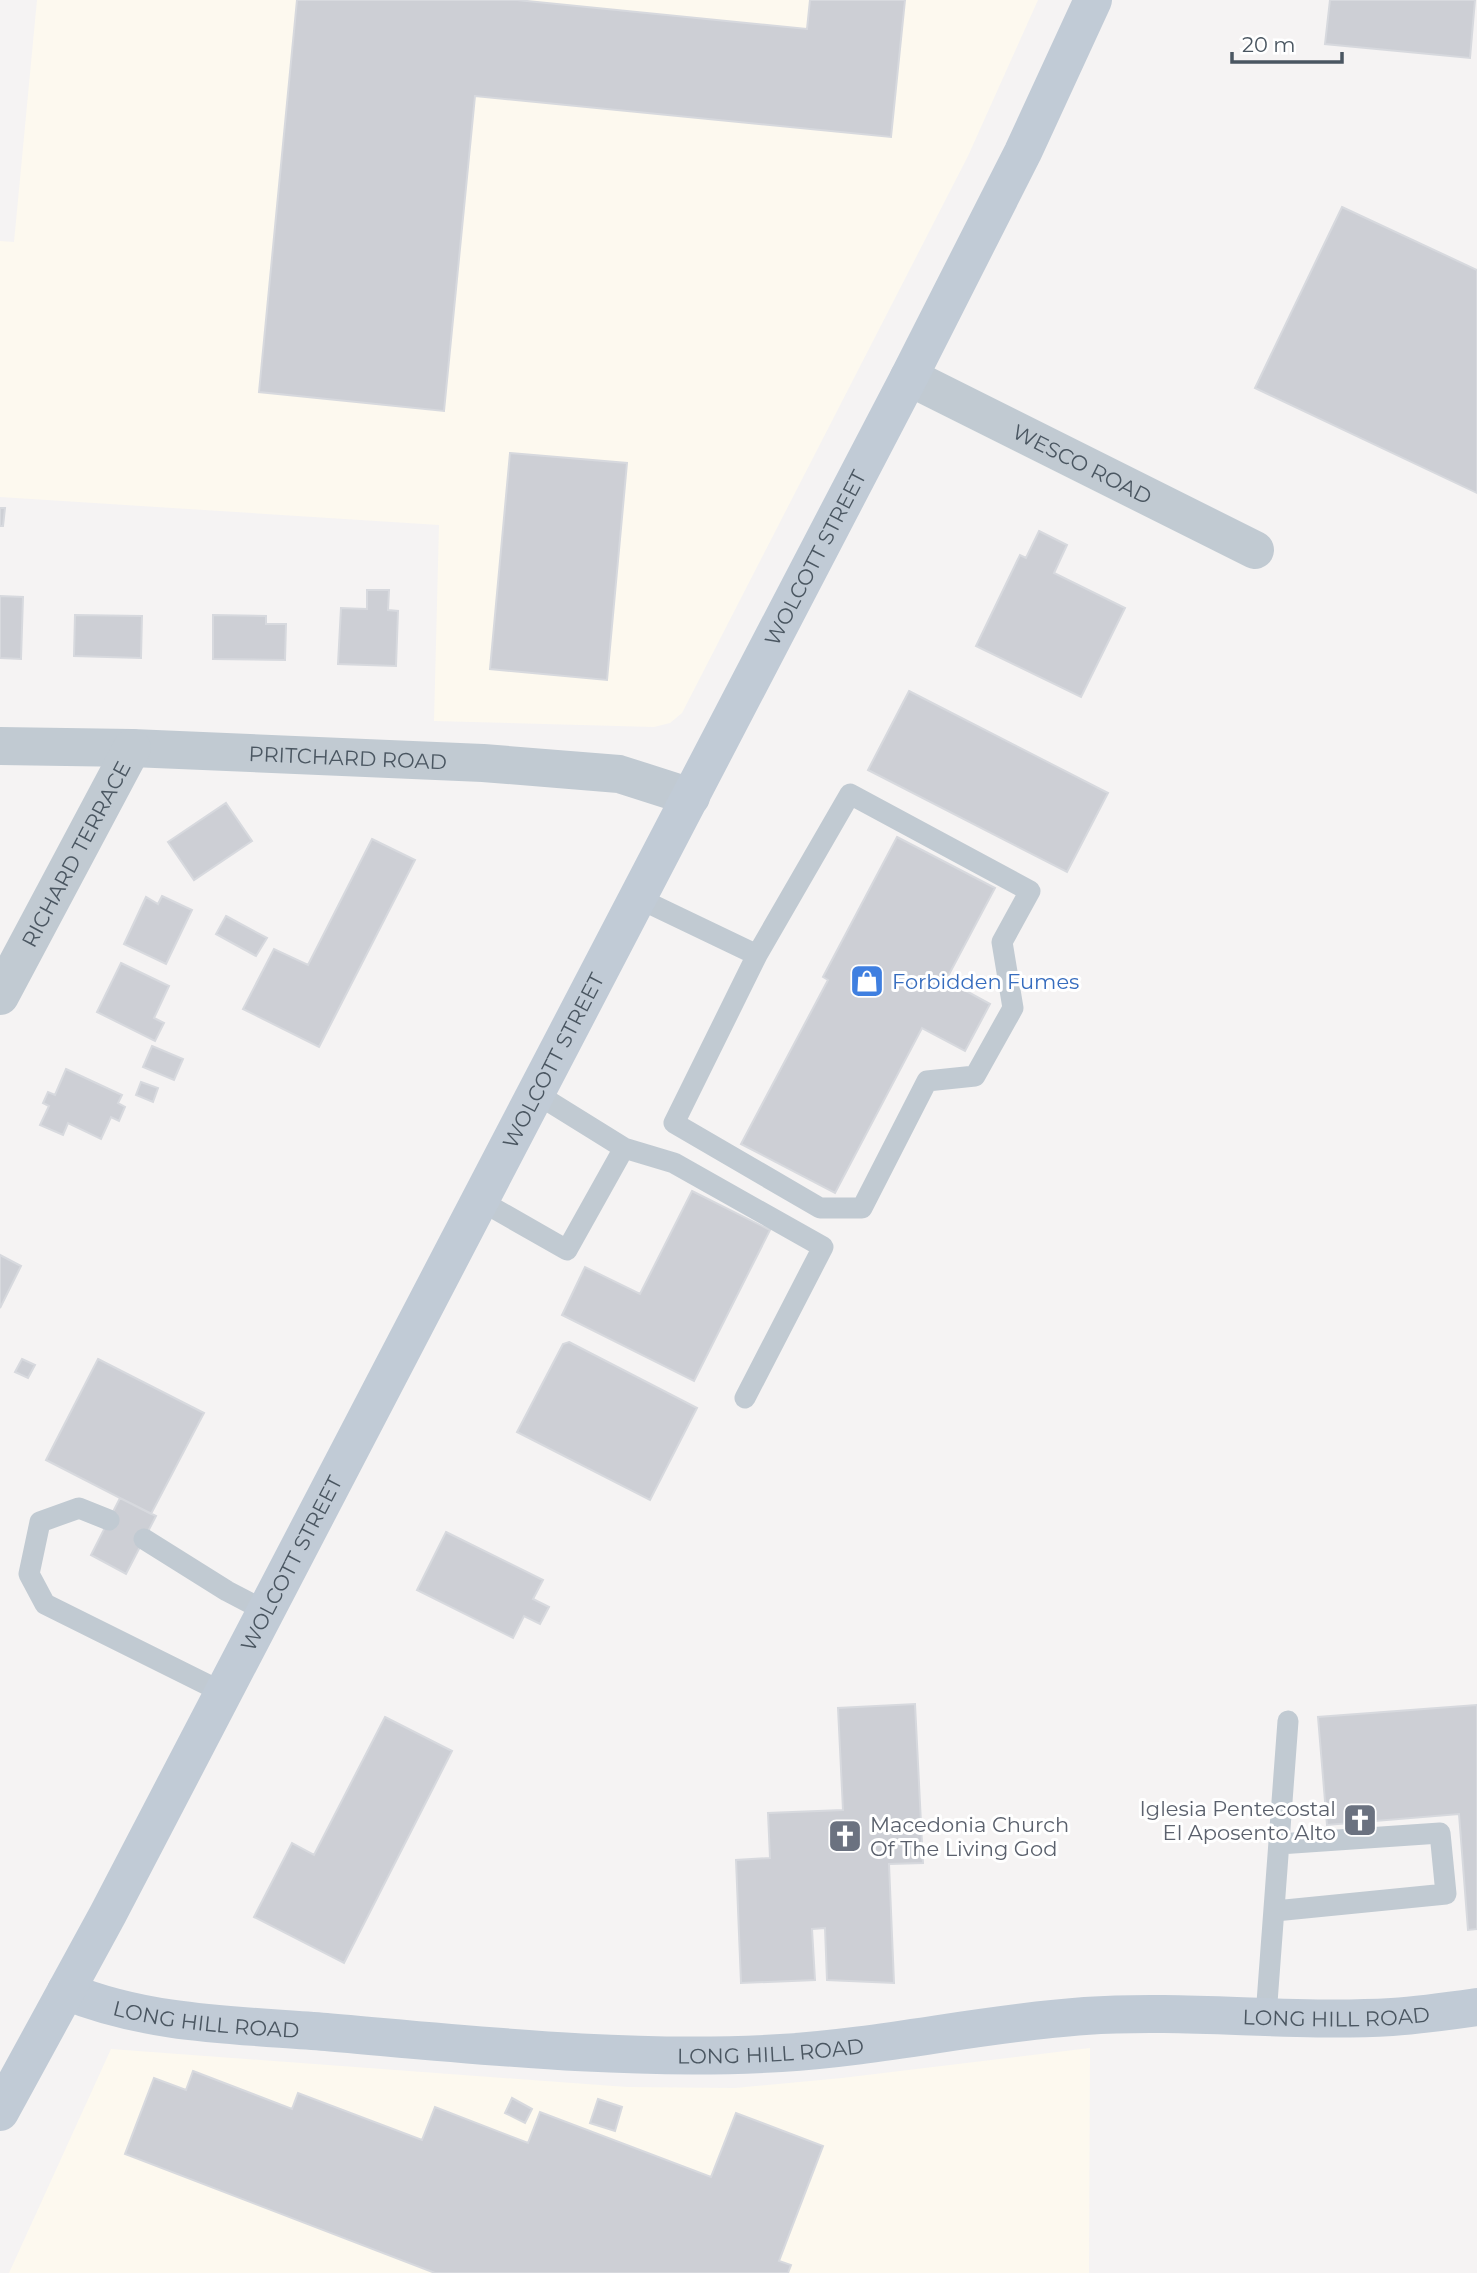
<svg xmlns="http://www.w3.org/2000/svg" width="1477" height="2273" viewBox="0 0 1477 2273" font-family="Montserrat,sans-serif">
	<style>
		.commercial { fill: #fdf9ef }
		.building { fill: #cdcfd5; stroke: #d7d9de; stroke-width: 2 }
		.lines { fill: none; stroke-linecap: round; stroke-linejoin: round }
		.service { stroke: #c1cad2; stroke-width: 21 }
		.minor { stroke: #c1cad2; stroke-width: 38 }
		.secondary { stroke: #c1cbd6; stroke-width: 38 }
		.labels { text-anchor: middle; dominant-baseline: central; stroke-width: 6; stroke-linejoin: round; paint-order: stroke }
		.street-label { font-size: 21px; fill: #4a5661; stroke: #fff }
		.shop-label { font-size: 21px; fill: #366cbe; stroke: #fff; text-anchor: start }
		.worship-label { font-size: 21px; fill: #5b616d; stroke: #fff; text-anchor: end }
	</style>
	<rect width="100%" height="100%" fill="#f5f3f3"/>
	<path class="commercial" d="M37,0H1038L968,156L682,713L670,723L654,727L434,721L439,525L0,497V241L14,242Z
		M1090,2048L1089,2273H9L111,2049L627,2087L735,2088L842,2078Z"/>
	<path class="building" d="M297,0H517L807,29L810,0H905L891,137L475,96L444,411L259,392Z
		M1330,0H1475L1470,58L1325,44Z
		M1342,207L1477,270V493L1255,388Z
		M510,453L627,463L607,680L490,669Z
		M0,508H5L3,526H0Z
		M1039,531L1067,545L1054,573L1125,608L1081,697L976,646L1020,555L1026,558Z
		M367,590H389L388,610L398,611L396,666L338,664L341,608L367,609Z
		M0,596L23,597L21,659L0,658Z
		M75,615L142,616L141,658L74,656Z
		M213,615L266,616V624H286L285,660L213,659Z
		M909,691L1108,793L1067,872L868,770Z
		M226,803L252,841L194,880L168,842Z
		M897,837L995,888L946,980L990,1004L965,1051L922,1028L835,1193L741,1144L828,980L823,977Z
		M372,839L415,860L319,1047L243,1009L274,949L308,965Z
		M162,896L192,910L166,964L124,944L146,897L158,904Z
		M226,916L267,938L256,956L216,934Z
		M121,963L169,986L154,1018L164,1023L155,1041L97,1012Z
		M152,1046L183,1059L174,1080L143,1067Z
		M66,1069L122,1095L118,1103L125,1107L119,1121L111,1117L101,1139L68,1123L63,1135L40,1125L49,1106L43,1103L48,1092L55,1095Z
		M141,1082L158,1088L153,1102L136,1095Z
		M692,1191L770,1230L694,1381L562,1315L585,1267L640,1294Z
		M0,1255L21,1266L0,1308Z
		M569,1342L697,1408L650,1500L517,1432L563,1344Z
		M22,1359L35,1365L28,1378L15,1372Z
		M98,1359L204,1413L151,1514L46,1460Z
		M120,1498L156,1516L126,1574L91,1555Z
		M446,1532L543,1580L533,1599L549,1607L540,1624L524,1616L513,1638L417,1590Z
		M915,1704L923,1863L889,1864L894,1983L827,1980L825,1928L812,1929L815,1980L741,1983L736,1860L770,1858L768,1813L843,1810L838,1708Z
		M1477,1705V1929L1468,1930L1459,1814L1327,1825L1318,1717Z
		M385,1717L452,1751L344,1963L254,1917L292,1843L314,1855Z
		M193,2071L292,2109L298,2093L422,2140L435,2107L528,2143L540,2112L711,2177L736,2113L823,2146L779,2261L791,2265L788,2273H435L125,2154L154,2078L186,2090Z
		M512,2098L532,2109L525,2123L505,2113Z
		M598,2099L622,2107L615,2131L590,2123Z"/>
	<g class="lines">
		<path class="service" d="M638,898L757,955L674,1123L820,1208H862L927,1081L975,1076L1013,1008L1002,942L1030,891L850,794L757,955
			M624,1148L674,1163L823,1247L745,1398
			M481,1201L567,1250L624,1148L537,1094
			M109,1520L79,1508L40,1522L29,1574L45,1604L224,1693
			M144,1539L227,1591L267,1612
			M1275,1911L1446,1894L1440,1833L1279,1844
			M1266,2016L1288,1721"/>
		<g class="minor">
			<path id="s1" d="M909,377L1255,550"/>
			<path id="s2" d="M0,746L132,748L483,763L619,774L691,797"/>
			<path id="s3" d="M0,996L132,748"/>
		</g>
		<g class="secondary">
			<path id="s4" d="M66,1991C148,2025 239,2025 326,2032C476,2045 630,2062 781,2053C883,2047 983,2023 1085,2016C1188,2009 1290,2023 1392,2017C1421,2015 1449,2011 1477,2007"/>
			<path id="s5" d="M0,2112L108,1914L909,377L1023,152L1093,0"/>
		</g>
	</g>
	<defs>
		<g id="shop-square" transform="scale(1.75)"><rect x="-9" y="-9" width="18" height="18" rx="4" fill="#3f7fe0" stroke="#fff"/><path d="M-5-2.5h2.3a2.7 3.5 0 0 1 5.4 0H5L5.5 6h-11ZM-1.5-2.5h3a1.5 2.3 0 0 0-3 0Z" fill="#fff"/></g>
		<g id="church-square" transform="scale(1.75)"><rect x="-9" y="-9" width="18" height="18" rx="4" fill="#6b7280" stroke="#fff"/><path d="M-1.2-6h2.4v3.5h3.3v2.4h-3.3V6h-2.4V-.1h-3.3v-2.4h3.3Z" fill="#fff"/></g>
	</defs>
	<g fill-rule="evenodd">
		<use href="#shop-square" x="867" y="981"/>
		<use href="#church-square" x="1360" y="1820"/>
		<use href="#church-square" x="845" y="1836"/>
	</g>
	<g class="labels">
		<g class="street-label">
			<text stroke="none"><textPath href="#s1" startOffset="194">WESCO ROAD</textPath></text>
			<text stroke="none"><textPath href="#s5" startOffset="1755">WOLCOTT STREET</textPath></text>
			<text stroke="none"><textPath href="#s2" startOffset="348">PRITCHARD ROAD</textPath></text>
			<text stroke="none"><textPath href="#s3" startOffset="161">RICHARD TERRACE</textPath></text>
			<text stroke="none"><textPath href="#s5" startOffset="1188">WOLCOTT STREET</textPath></text>
			<text stroke="none"><textPath href="#s5" startOffset="621">WOLCOTT STREET</textPath></text>
			<text stroke="none"><textPath href="#s4" startOffset="1278">LONG HILL ROAD</textPath></text>
			<text stroke="none"><textPath href="#s4" startOffset="144">LONG HILL ROAD</textPath></text>
			<text stroke="none"><textPath href="#s4" startOffset="710">LONG HILL ROAD</textPath></text>
		</g>
		<g class="shop-label">
			<text x="892" y="981">Forbidden Fumes</text>
		</g>
		<g class="worship-label">
			<text x="1336" y="1808">Iglesia Pentecostal<tspan x="1336" dy="24">El Aposento Alto</tspan></text>
			<text x="870" y="1824" text-anchor="start">Macedonia Church<tspan x="870" dy="24">Of The Living God</tspan></text>
		</g>
	</g>
	<path d="M1232 52v10h110v-10" fill="none" stroke="#4a5661" stroke-width="3.5"/>
	<text x="1242" y="52" font-size="21" fill="#4a5661" stroke="#ffffff" stroke-width="5" paint-order="stroke">20 m</text>
</svg>
